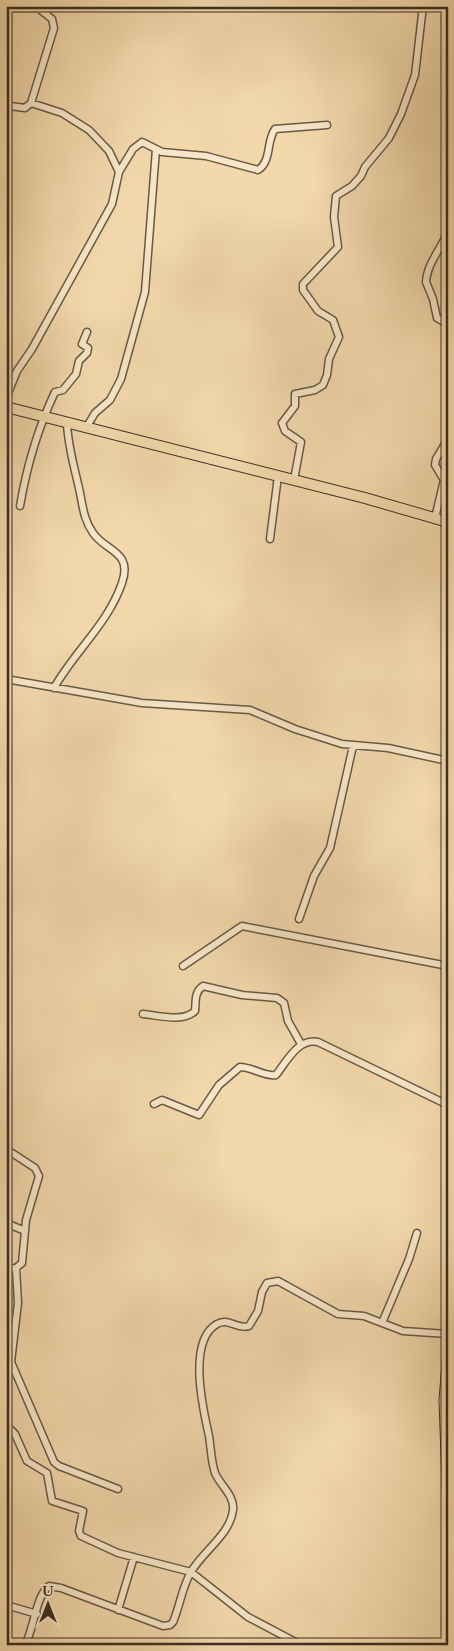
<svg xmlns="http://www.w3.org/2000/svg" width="454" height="1651" viewBox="0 0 454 1651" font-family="Cardo,serif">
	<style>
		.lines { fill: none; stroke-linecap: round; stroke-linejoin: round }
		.street-casing { stroke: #695945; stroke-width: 9 }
		.secondary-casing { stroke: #3b2f23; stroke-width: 11 }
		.primary-casing { stroke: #3b2f23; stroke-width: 12 }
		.street { stroke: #f7e6c8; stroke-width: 6 }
		.secondary { stroke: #f7e6c8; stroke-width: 9 }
		.primary { stroke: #f2d8ab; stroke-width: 10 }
	</style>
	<rect width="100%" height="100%" fill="#f2d8ab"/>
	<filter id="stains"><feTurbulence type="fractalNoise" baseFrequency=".004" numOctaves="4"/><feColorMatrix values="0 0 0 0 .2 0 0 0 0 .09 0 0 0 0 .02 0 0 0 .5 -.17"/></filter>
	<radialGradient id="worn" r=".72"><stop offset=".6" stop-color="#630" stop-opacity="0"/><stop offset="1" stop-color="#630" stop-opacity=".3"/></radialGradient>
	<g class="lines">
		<g class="street-casing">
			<path id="street" d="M6,8H38L52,19L54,28L31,103L25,108L10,106L6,108
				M119,172L133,149L142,142L162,152L206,156L258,170C272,161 266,141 275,129L327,125
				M448,231C442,248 427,263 426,282L433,299L437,318L448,324
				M6,398L17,371L32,349L112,204L119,172L109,151L89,130L62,113L31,103
				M86,428L95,413L110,400L121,379L145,292L156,149
				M294,480L301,442L285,431L282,423L295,406V394L315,390L323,385L327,375L329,359L339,337L333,320L318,311L303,290V284L338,247L334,217L336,196L352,186L361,176L365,167L389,138L401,114L415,75L423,6
				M20,506C27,465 37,430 55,392L63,390L76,374L79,361L87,353L88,348L82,344L87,332
				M435,518L444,480L435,465L436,459L448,439
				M270,539L278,476
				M6,679L142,703L250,710L295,729L342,744L388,748L448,761
				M54,688C74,652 108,624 122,583C133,551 106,552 93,533C84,520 83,508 80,493C75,469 68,448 67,423
				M299,919L314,876L330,848L353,746
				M183,966L242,926L448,966
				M143,1014C157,1015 183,1023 195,1011C196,1002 194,992 203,986L242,995L277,998L284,1003L288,1021L301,1044
				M154,1104L162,1100L199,1115L219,1085L240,1067C253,1067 264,1077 276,1075C287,1061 298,1038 318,1042L448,1105
				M6,1149L35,1168L39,1176L26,1220L22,1263L16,1268L6,1269
				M6,1223L25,1231
				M16,1268L18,1303L11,1362L54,1462L59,1466L118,1489
				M382,1323L409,1259L417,1233
				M7,1426L15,1434L27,1461L47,1473L52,1501L83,1511L79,1531L81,1536L118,1553L191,1572L248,1617L301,1645
				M6,1605L37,1614
				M118,1610L134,1557
				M25,1645C34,1629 36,1595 49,1586L61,1588L163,1626L170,1625L173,1622C180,1606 182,1587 191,1572C203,1551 230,1535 233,1510C235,1496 220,1485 215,1473C211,1461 211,1448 209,1436C203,1409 187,1341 217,1324C228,1317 237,1330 249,1326L258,1311L262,1292L267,1283L278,1281L338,1314L364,1316L403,1331L448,1334"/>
		</g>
		<g class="secondary-casing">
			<path id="secondary" d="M448,1351L444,1400L448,1513"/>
		</g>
		<g class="primary-casing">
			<path id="primary" d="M6,407L365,498L448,522"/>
		</g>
		<use href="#street" class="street"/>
		<use href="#secondary" class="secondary"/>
		<use href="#primary" class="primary"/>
	</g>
	<rect width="454" height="1651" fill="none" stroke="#f2d8ab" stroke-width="25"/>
	<rect x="8" y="8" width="439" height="1636" fill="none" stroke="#3b2f23" stroke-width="2.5"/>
	<rect x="12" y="12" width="429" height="1626" fill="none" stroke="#3b2f23"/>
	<g transform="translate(48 1604)" stroke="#f7e6c8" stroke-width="4" paint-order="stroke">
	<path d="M0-4L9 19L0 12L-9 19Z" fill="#3b2f23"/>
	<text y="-8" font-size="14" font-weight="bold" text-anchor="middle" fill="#3b2f23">U</text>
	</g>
	<rect width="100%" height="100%" filter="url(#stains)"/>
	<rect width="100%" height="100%" fill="url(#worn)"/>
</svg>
